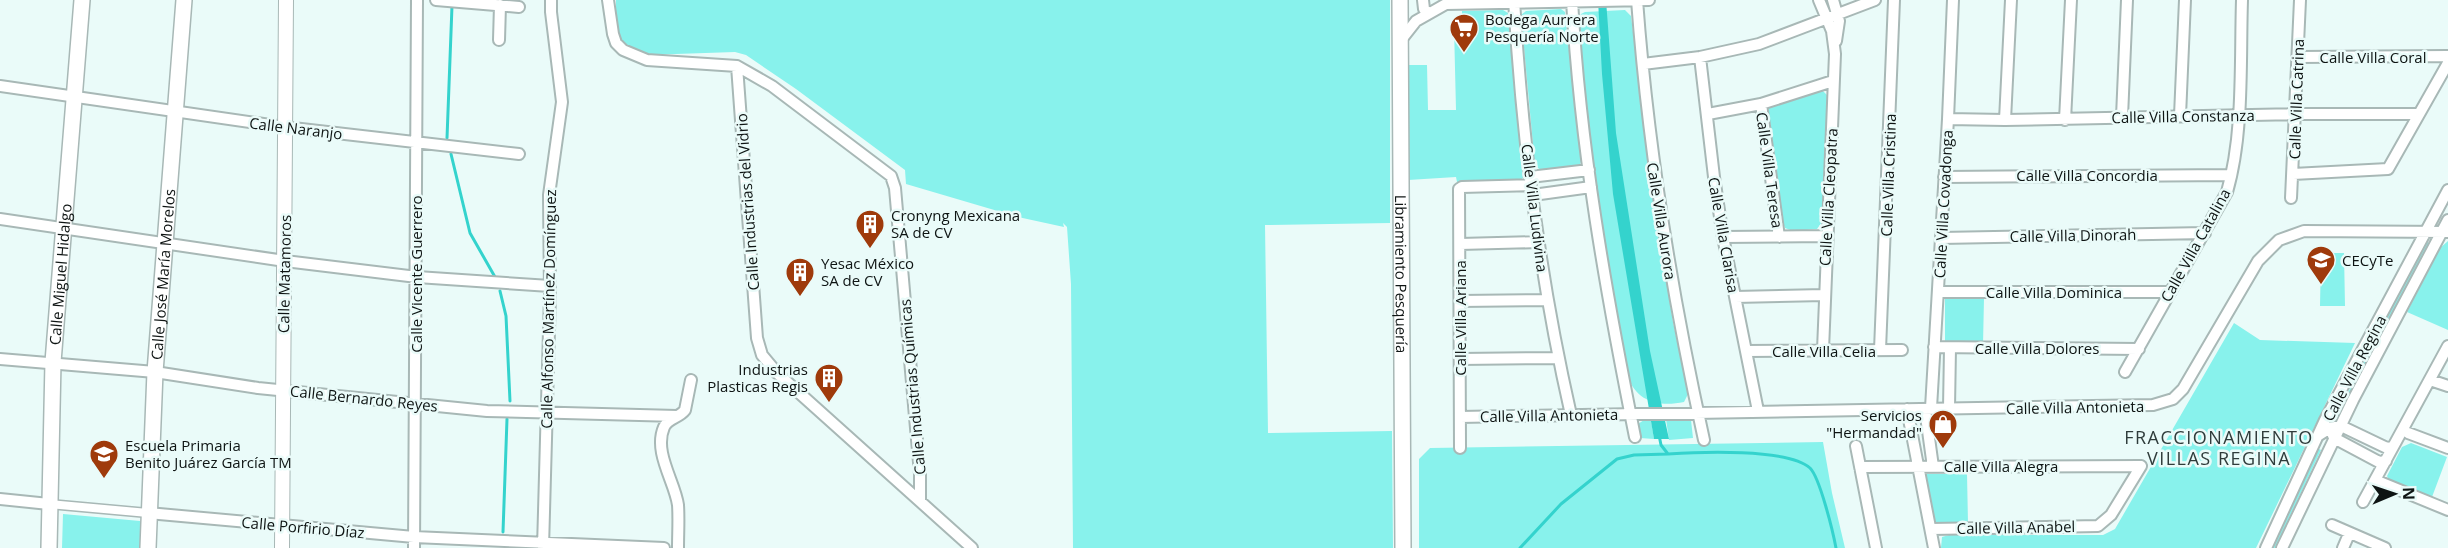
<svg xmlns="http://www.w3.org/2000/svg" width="2448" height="548" viewBox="0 0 2448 548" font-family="'Open Sans',sans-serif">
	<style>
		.green { fill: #88f2ec }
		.water { fill: #34d3cd }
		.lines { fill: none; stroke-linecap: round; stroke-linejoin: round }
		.stream { stroke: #34d3cd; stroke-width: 3 }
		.pedestrian-casing { stroke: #a8b8b6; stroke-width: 11 }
		.minor-casing { stroke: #a8b8b6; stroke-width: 14 }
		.tertiary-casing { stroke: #a8b8b6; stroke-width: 16 }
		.secondary-casing { stroke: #a8b8b6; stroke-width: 18 }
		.pedestrian { stroke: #fff; stroke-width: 8 }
		.minor { stroke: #fff; stroke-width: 10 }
		.tertiary { stroke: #fff; stroke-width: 14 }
		.secondary { stroke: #fff; stroke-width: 15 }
		.labels { text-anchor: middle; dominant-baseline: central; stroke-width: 5; stroke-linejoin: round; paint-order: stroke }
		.poi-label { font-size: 15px; fill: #0e1413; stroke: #eafbf9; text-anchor: start }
		.street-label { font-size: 15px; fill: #0e1413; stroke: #eafbf9 }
		.quarter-label { font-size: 18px; letter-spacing: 1.5px; fill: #2f3c3b; stroke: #eafbf9 }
	</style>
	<rect width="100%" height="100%" fill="#eafbf9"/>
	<path class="green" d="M616,0H1390V223L1265,225L1268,433L1392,431L1393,548H1073L1071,284L1067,227L1063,223L1064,227L1018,217L906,184L905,170L796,89L746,55L735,52L646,55L622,44L616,21Z
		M1561,9L1565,12L1581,161L1580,165L1541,170L1535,166L1521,15L1526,11Z
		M1503,10L1508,13L1526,174L1521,180L1457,182L1456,177L1408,180L1409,65H1427L1428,110H1456L1454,27L1462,26V11Z
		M1625,10L1631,16L1655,210L1673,322L1688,394L1684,402C1659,407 1637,402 1628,377C1606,258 1586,140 1579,19L1581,14L1585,12Z
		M1822,90L1828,96L1822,222L1817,229L1793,231L1785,228L1783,223L1768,107L1769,105Z
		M2448,241V330L2407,312L2440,248Z
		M2428,242L2429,245L2339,415L2336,416L2425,243Z
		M2321,253H2344L2345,306H2320Z
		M1945,298H1984L1983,345L1945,344Z
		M2234,323L2260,340L2355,343L2256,548H1941L1942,537L1949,535H2103L2115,529Z
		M1666,419L1691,420L1693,438L1669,440Z
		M1644,420H1651L1654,439L1640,438L1638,424Z
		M1823,442L1832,493L1845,548H1419V459L1430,448Z
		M2411,443L2447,457L2432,497L2389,480L2387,476L2402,447Z
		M2317,448L2321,450L2275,548H2271Z
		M1925,474H1967L1968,523L1934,524Z
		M63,514L140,521V548H62Z"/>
	<path class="water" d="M1598,0H1606L1616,133L1650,351L1669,439H1654L1613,194L1602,74Z"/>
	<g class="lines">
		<path class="stream" d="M447,138L452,6
			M451,154L470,233L495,277
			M500,291L506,316L510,401
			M1659,435L1661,445L1668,454C1698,452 1788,448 1810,468C1820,478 1833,532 1836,548
			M503,532L507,419
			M1520,548L1561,504L1617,459L1634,455L1668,454"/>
		<g class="pedestrian-casing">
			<path id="pedestrian" d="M49,504L148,513"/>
		</g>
		<g class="minor-casing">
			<path id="minor" d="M436,0L519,7
				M608,0L613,34L616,43L623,50L647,60L737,66L772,86L891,176L895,188L920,474V501
				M1423,0L1424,9L1429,13
				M1514,0C1522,139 1540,279 1571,415
				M1572,0C1580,147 1606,293 1635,437
				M1637,0C1648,149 1672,295 1704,440
				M1819,0L1832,31L1835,54L1823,350
				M1833,0L1839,21L1836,41
				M499,40L500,5
				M1401,40L1416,21L1446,4L1649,0
				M1700,57L1714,177L1723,237L1758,411
				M2298,57L2448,56
				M1643,64L1700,57L1759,44L1875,0
				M737,66L757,338L762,355L777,373L972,548
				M0,86L284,127L519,154
				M1761,104L1779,237
				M1708,114L1761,104L1833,81
				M2180,116L2185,0
				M2122,117L2127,0
				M1948,119L2005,120L2295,114H2418
				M2005,120L2011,0
				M2065,120L2071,0
				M2293,174L2388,169L2448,63
				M1530,177L1589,170
				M1944,177L2231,175
				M1533,195L1591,187
				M2291,198L2300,0
				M0,219L285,261L417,277L550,286
				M1723,237L1826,236
				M1941,238L2205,233
				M1460,244L1539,242
				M1938,292H2170
				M1735,297L1824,295
				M1460,301L1548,300
				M1934,347L2139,349
				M1880,350L1894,0
				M1746,351L1902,350
				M0,359L155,372L258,388L487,411L677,416
				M1460,359L1558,358
				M2125,372L2227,192C2244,134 2240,61 2242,0
				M2430,380L2448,386
				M1931,408L1948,119L1953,0
				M1949,408L1950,348
				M1907,409L1934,548
				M1925,409L1933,467
				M1460,417L2153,405L2173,399L2183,389L2258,261L2279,240L2304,231L2448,232
				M2332,433L2334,438L2379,462L2386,461
				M2408,433L2448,448
				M2319,435L2330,428L2341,426L2387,448L2393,447
				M1856,446L1876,548
				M1460,448L1459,189L1462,187L1531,185
				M1860,467L2141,466
				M2380,482L2448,510
				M0,499L49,504
				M2363,502L2448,346
				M148,513L414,537L664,548
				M2332,525L2385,548
				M1931,529L2098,526L2111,515L2141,466
				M414,548L417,0
				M543,548L550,294L549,195L562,102L551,12V0
				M678,548C678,534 679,519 678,505C675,482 653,452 664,427C668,418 679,418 685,410L691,380
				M2266,548L2325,420L2448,190
				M2282,548L2353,400L2448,220
				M2343,548L2349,534"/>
		</g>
		<g class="tertiary-casing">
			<path id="tertiary" d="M282,548L286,0"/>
		</g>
		<g class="secondary-casing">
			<g id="secondary">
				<path id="s1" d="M1400,0L1403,548"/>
				<path id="s2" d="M49,548L53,362L82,0"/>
				<path id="s3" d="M148,548L155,372L184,0"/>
			</g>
		</g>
		<use href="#pedestrian" class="pedestrian"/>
		<use href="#minor" class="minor"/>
		<use href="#tertiary" class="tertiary"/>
		<use href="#secondary" class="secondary"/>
	</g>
	<defs>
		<g id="supermarket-pin" transform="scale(1.5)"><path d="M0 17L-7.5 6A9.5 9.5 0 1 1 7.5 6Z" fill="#9f3a0b" stroke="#eafbf9"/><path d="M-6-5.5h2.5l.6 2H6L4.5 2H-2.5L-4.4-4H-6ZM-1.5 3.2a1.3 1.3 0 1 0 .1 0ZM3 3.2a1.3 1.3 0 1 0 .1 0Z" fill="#fff"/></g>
		<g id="building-pin" transform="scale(1.5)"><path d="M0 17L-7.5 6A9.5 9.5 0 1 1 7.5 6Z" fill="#9f3a0b" stroke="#eafbf9"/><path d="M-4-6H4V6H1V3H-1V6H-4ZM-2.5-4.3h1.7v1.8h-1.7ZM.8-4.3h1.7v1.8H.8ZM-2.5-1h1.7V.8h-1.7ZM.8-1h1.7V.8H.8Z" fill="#fff"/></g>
		<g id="school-pin" transform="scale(1.5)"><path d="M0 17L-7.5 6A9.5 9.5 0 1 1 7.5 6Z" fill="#9f3a0b" stroke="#eafbf9"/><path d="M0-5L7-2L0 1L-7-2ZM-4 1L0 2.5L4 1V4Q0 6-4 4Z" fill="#fff"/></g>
		<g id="shop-pin" transform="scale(1.5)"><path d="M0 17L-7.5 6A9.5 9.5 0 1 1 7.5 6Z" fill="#9f3a0b" stroke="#eafbf9"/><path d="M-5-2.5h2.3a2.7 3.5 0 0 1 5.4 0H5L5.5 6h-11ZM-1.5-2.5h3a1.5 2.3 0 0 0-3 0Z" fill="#fff"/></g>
	</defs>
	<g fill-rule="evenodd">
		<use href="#supermarket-pin" x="1464" y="28"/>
		<use href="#building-pin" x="870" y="224"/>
		<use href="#school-pin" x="2321" y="260"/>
		<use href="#building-pin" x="800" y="272"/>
		<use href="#building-pin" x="829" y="378"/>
		<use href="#shop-pin" x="1943" y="424"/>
		<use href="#school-pin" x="104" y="454"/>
	</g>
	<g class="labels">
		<g class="poi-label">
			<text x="1485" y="19">Bodega Aurrera<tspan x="1485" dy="17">Pesquería Norte</tspan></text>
			<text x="891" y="215">Cronyng Mexicana<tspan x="891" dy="17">SA de CV</tspan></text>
			<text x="2342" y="260">CECyTe</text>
			<text x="821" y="263">Yesac México<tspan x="821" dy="17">SA de CV</tspan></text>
			<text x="808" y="369" text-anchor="end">Industrias<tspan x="808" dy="17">Plasticas Regis</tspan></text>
			<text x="1922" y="415" text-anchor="end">Servicios<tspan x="1922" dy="17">"Hermandad"</tspan></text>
			<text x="125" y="445">Escuela Primaria<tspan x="125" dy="17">Benito Juárez García TM</tspan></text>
		</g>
		<g class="street-label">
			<text x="2373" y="57">Calle Villa Coral</text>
			<text transform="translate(2296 99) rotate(-88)">Calle Villa Catrina</text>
			<text transform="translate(2183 116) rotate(-1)">Calle Villa Constanza</text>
			<text transform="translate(296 128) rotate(7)">Calle Naranjo</text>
			<text transform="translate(1770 170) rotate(82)">Calle Villa Teresa</text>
			<text transform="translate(1888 175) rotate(-88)">Calle Villa Cristina</text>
			<text x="2087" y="175">Calle Villa Concordia</text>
			<text transform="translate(1828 197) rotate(-87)">Calle Villa Cleopatra</text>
			<text transform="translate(747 202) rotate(-94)">Calle Industrias del Vidrio</text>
			<text transform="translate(1943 204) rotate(-87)">Calle Villa Covadonga</text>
			<text transform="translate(1535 208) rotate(83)">Calle Villa Ludivina</text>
			<text transform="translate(1662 221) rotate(81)">Calle Villa Aurora</text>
			<text transform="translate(1724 235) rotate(80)">Calle Villa Clarisa</text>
			<text transform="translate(2073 235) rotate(-1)">Calle Villa Dinorah</text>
			<text transform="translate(2195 245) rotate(-61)">Calle Villa Catalina</text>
			<text stroke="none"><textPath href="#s2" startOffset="274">Calle Miguel Hidalgo</textPath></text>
			<text stroke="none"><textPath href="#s3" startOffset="274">Calle José María Morelos</textPath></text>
			<text transform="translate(284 274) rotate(-89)">Calle Matamoros</text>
			<text transform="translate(416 274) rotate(-90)">Calle Vicente Guerrero</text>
			<text stroke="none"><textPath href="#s1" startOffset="274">Libramiento Pesquería</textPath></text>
			<text x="2054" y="292">Calle Villa Dominica</text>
			<text transform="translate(548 309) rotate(-89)">Calle Alfonso Martínez Domínguez</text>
			<text transform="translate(1460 318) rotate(-90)">Calle Villa Ariana</text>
			<text x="2037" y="348">Calle Villa Dolores</text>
			<text x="1824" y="351">Calle Villa Celia</text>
			<text transform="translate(2354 368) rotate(-62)">Calle Villa Regina</text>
			<text transform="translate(912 387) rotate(-95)">Calle Industrias Químicas</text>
			<text transform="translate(364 398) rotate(6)">Calle Bernardo Reyes</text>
			<text transform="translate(2075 407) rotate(-1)">Calle Villa Antonieta</text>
			<text transform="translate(1549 415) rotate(-1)">Calle Villa Antonieta</text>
			<text x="2001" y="466">Calle Villa Alegra</text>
			<text transform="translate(303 527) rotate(5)">Calle Porfirio Díaz</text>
			<text transform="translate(2016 527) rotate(-1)">Calle Villa Anabel</text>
		</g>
		<g class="quarter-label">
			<text x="2219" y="437">FRACCIONAMIENTO<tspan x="2219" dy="21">VILLAS REGINA</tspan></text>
		</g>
	</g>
	<g transform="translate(2394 494) rotate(88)" stroke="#eafbf9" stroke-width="4.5" paint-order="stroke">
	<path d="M0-4.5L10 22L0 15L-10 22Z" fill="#0e1413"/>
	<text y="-9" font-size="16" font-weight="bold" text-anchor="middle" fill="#0e1413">N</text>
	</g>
</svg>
